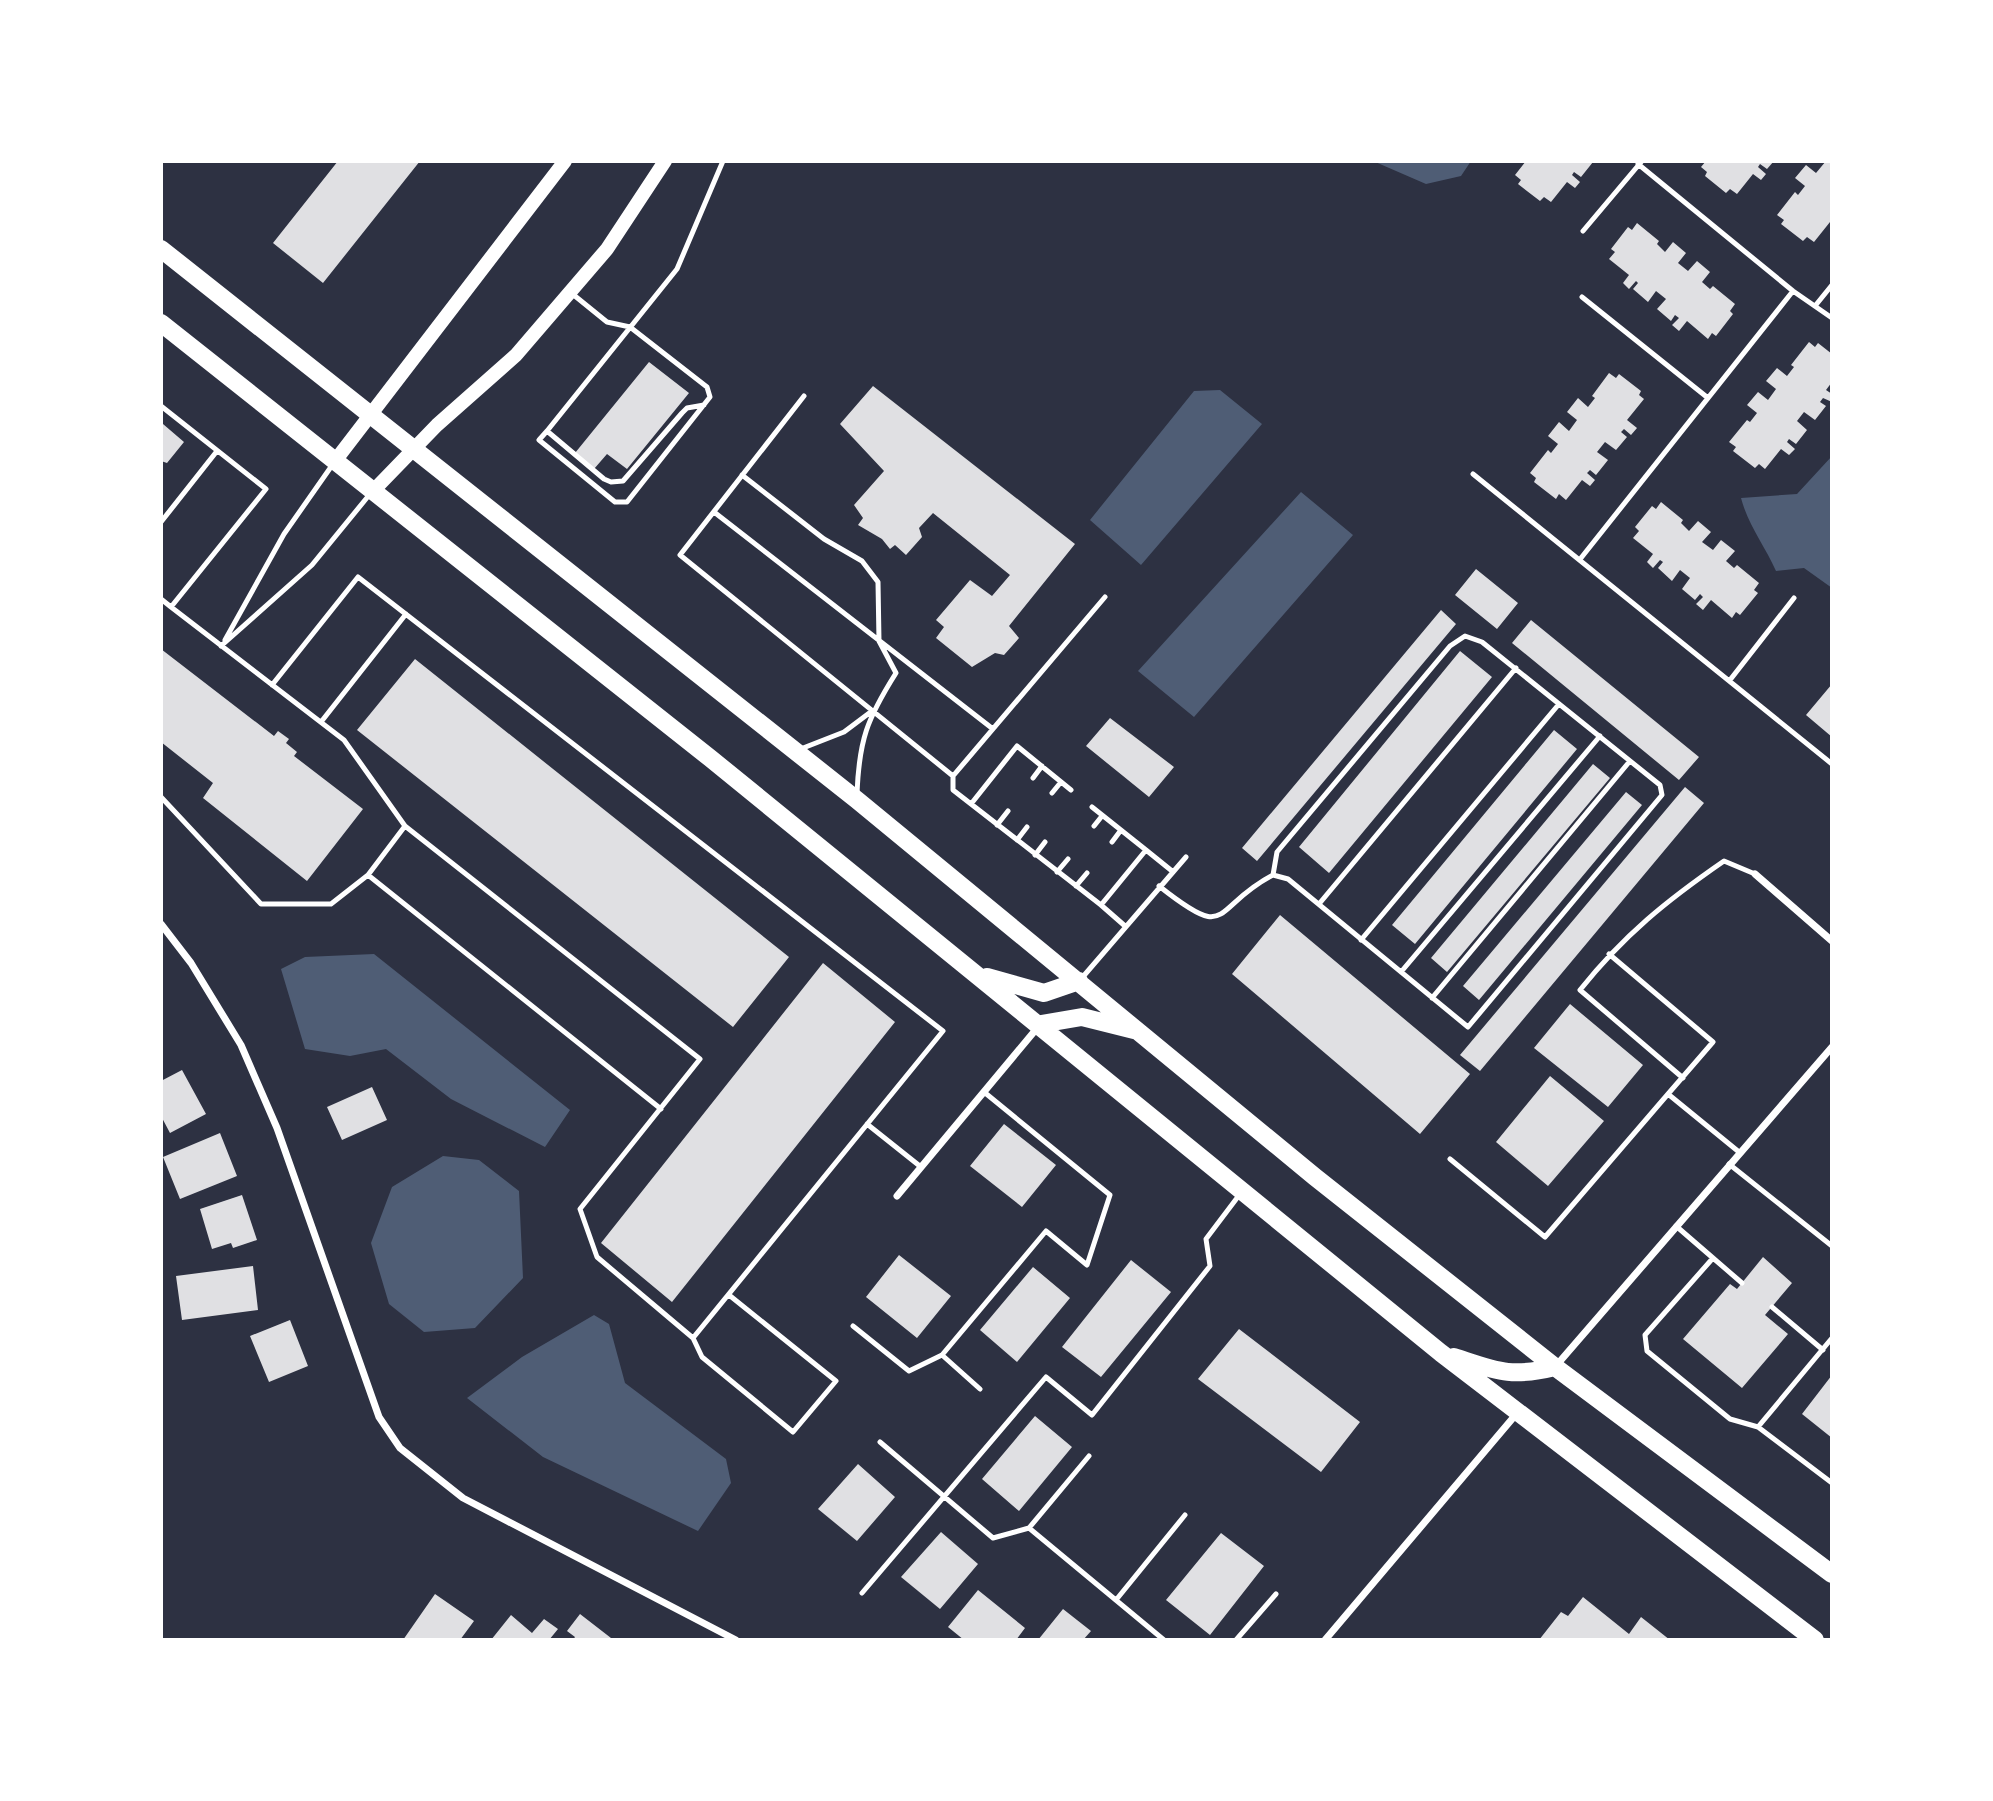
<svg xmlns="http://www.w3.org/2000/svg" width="1993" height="1801" viewBox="0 0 1993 1801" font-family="'DM Sans',sans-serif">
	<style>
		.water { fill: #4f5d75 }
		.building { fill: #e0e0e3 }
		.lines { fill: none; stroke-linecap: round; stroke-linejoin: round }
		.service { stroke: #fff; stroke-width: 5 }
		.minor { stroke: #fff; stroke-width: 7 }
		.secondary { stroke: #fff; stroke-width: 14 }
		.primary { stroke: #fff; stroke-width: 18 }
	</style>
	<rect width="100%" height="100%" fill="#2d3142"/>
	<path class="water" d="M1373,161H1471L1461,176L1426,184Z
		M1220,390L1262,424L1141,565L1090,520L1194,391Z
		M1832,456V588L1804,568L1776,571C1765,546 1748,525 1741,498L1797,494Z
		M1301,492L1353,535L1194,717L1138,671Z
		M374,954L570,1110L545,1147L451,1099L386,1049L350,1056L305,1049L281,969L305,957Z
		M443,1156L479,1160L519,1191L523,1278L475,1328L424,1332L389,1304L371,1243L392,1187Z
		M594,1315L609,1324L625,1383L726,1459L731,1483L698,1531L543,1457L467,1398L522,1357Z"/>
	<path class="building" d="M338,161H420L323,283L273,243Z
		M1526,161H1591L1593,162L1581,177L1574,172L1572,175L1580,182L1575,188L1567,182L1551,202L1544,197L1540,201L1518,184L1521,180L1515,175Z
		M1706,161H1774L1767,169L1760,164L1758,167L1766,174L1761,180L1753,174L1737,194L1730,189L1726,193L1705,176L1707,172L1701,167Z
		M1826,161H1832V223L1830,222L1814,242L1807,237L1803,241L1781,224L1784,220L1777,215L1795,192L1798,195L1805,186L1795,178L1806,165L1816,173Z
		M1637,223L1659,241L1657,244L1665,252L1673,242L1686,253L1678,263L1688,271L1697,261L1710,272L1702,282L1710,289L1713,286L1735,304L1730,311L1733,314L1716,336L1712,333L1708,339L1687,321L1679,331L1672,325L1679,318L1675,315L1671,321L1657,309L1666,299L1656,291L1648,302L1633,289L1638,283L1636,281L1629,289L1623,283L1629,275L1609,259L1615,252L1611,249L1628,227L1632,230Z
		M1809,342L1815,347L1818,343L1832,354V382L1826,390L1832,394V402L1823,398L1820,402L1826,406L1815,420L1804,412L1797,421L1807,430L1796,444L1789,439L1787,442L1795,449L1789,455L1781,449L1765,469L1759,464L1755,468L1733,451L1736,447L1729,442L1747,420L1750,422L1757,413L1747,405L1758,392L1768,400L1776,389L1766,381L1777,368L1787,376L1794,367L1791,365Z
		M649,362L689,393L627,469L607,454L594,469L575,453Z
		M1609,373L1616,378L1619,374L1641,391L1639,395L1644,399L1627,420L1637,428L1631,435L1624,429L1621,432L1627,437L1616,450L1605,442L1597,452L1608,460L1596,475L1590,470L1587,473L1595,480L1590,486L1582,480L1566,500L1559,494L1556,499L1534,482L1536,478L1530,473L1548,450L1551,453L1558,444L1548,436L1559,422L1569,431L1577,420L1567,412L1578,398L1588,407L1595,398L1592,396Z
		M873,386L1075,544L1009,626L1019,638L1004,655L995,653L972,667L936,638L944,627L936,620L970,580L992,596L1010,575L933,513L919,528L922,537L906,555L895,545L890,549L882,539L858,525L863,518L854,505L884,471L840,424Z
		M163,424L184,442L167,463L161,461Z
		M1661,502L1683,520L1681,523L1689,531L1698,521L1711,532L1702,542L1713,550L1721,540L1735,551L1726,561L1734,568L1737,565L1759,583L1754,590L1758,593L1740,615L1736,612L1732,618L1711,600L1703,610L1696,604L1703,597L1700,594L1695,600L1682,589L1690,578L1680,570L1672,581L1658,568L1663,562L1660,560L1653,568L1647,562L1653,554L1633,538L1639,531L1635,527L1652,506L1656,509Z
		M1476,569L1518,603L1497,629L1455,595Z
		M1441,610L1456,624L1257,861L1242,848Z
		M1531,620L1699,757L1679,780L1512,643Z
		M161,649L274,736L278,731L289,739L286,743L297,752L294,756L363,809L307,881L203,798L213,783L161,742Z
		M1460,651L1492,677L1329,873L1299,847Z
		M415,659L789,957L733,1027L357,730Z
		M1832,684V737L1806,715Z
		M1110,718L1174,767L1149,797L1086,746Z
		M1554,730L1577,749L1415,944L1392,925Z
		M1593,764L1610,778L1447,972L1431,958Z
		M1685,787L1704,803L1480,1071L1460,1055Z
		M1626,792L1642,805L1479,1000L1463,986Z
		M1280,915L1470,1074L1420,1134L1232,974Z
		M823,963L895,1022L672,1302L601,1243Z
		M1570,1004L1643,1065L1608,1107L1534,1048Z
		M182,1070L206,1114L170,1133L161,1116V1081Z
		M1550,1076L1604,1121L1548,1186L1496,1142Z
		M372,1087L387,1120L342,1140L327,1107Z
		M1004,1124L1056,1165L1022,1207L970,1166Z
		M220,1133L237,1176L180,1199L163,1157Z
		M242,1195L257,1240L233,1248L231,1243L212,1249L200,1209Z
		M899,1255L951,1296L917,1338L866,1297Z
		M1763,1257L1792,1283L1765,1315L1788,1334L1742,1388L1683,1339L1730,1284L1737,1289Z
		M1131,1260L1171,1292L1101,1377L1062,1347Z
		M253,1266L258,1310L182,1320L176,1276Z
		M1033,1267L1070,1298L1017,1362L980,1330Z
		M290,1320L308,1366L269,1382L250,1336Z
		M1239,1329L1360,1422L1321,1472L1198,1379Z
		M1832,1375V1438L1802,1414Z
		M1035,1416L1072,1447L1019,1511L982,1479Z
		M858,1464L895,1497L857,1541L818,1509Z
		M941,1532L978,1564L940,1609L901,1577Z
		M1221,1533L1264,1566L1210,1635L1166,1600Z
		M978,1590L1025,1628L1016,1640H964L948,1627Z
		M435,1594L474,1621L460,1640H403Z
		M1583,1597L1629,1634L1641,1617L1670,1640H1539L1561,1612L1568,1616Z
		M1063,1609L1091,1631L1083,1640H1038Z
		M580,1614L611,1638L609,1640H573L575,1637L567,1631Z
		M511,1615L532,1633L544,1619L558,1629L549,1640H491Z"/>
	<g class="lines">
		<path class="service" d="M1638,164L1793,291L1832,318
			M1583,231L1642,161
			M570,292L607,322L630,327L707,387L710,397L627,502H615L539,440L547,431L677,269L723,161
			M1582,297L1708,398
			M1815,306L1832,285
			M804,396L680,555L953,776L1105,597
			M161,406L266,489L171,607L344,740L405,826L700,1059L580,1209L597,1257L693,1338L943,1031L358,577L272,685
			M547,431L604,479L611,482L623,481L682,413L687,408L704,405
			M1473,474L1832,764
			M742,475L824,539L862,561L878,582L879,641L896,673C867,719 859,740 857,794
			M714,512L993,729
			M161,522L217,451
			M1581,558L1793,291
			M161,599L171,607
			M225,640L284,534L333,464
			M221,646L312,565L370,494
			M1730,680L1794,598
			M321,722L406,614
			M798,750L844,732L872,711
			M953,776V790L1101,905
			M1033,778L1042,766
			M1052,793L1061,782
			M161,797L261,904H331L368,875
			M971,804L1017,746L1071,790
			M1092,807L1146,850
			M997,825L1008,811
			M405,826L368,875L661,1109
			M1094,826L1102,816
			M1017,840L1027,827
			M1112,842L1121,830
			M1035,855L1045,842
			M1057,872L1068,859
			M1076,886L1087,873
			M1159,886C1232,944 1210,908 1273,875L1288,879L1468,1027L1662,795L1660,785L1482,642L1465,636L1450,646L1277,852L1273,875
			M1319,904L1516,668
			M1125,926L1101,905L1146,850L1172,871
			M1361,940L1559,704
			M1609,954L1713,1042L1668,1094L1739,1152
			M1401,972L1600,736
			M1081,979L1186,857
			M1432,998L1630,761
			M1683,1078L1580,990C1624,935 1666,901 1724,861L1755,874
			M867,1124L921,1167
			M1450,1159L1545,1237L1668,1094
			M1729,1164L1832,1246
			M1676,1226L1713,1258L1645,1335L1647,1351L1730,1419L1758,1427L1832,1483
			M1713,1258L1742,1283
			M1772,1307L1823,1350
			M853,1326L909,1371L942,1355
			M693,1338L702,1357L793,1432L836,1381L729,1295
			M980,1389L942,1355L1046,1231L1087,1265L1110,1195L984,1092
			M1758,1427L1832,1338
			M880,1442L993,1538L1029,1528L1089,1456
			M1029,1528L1164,1640
			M862,1593L1046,1377L1092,1415L1210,1266L1206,1239L1240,1194
			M1116,1600L1185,1515
			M1236,1640L1276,1594"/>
		<path class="minor" d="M1755,874L1832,941
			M161,924L191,963L241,1045L277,1128L379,1417L400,1448L463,1498L736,1640
			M897,1196L1038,1027
			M1555,1367L1832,1047
			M1325,1640L1518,1412"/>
		<path class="secondary" d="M335,461L565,161
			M373,491L437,425L516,355L607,249L665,161"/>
		<path class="primary" d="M161,249L857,800L1315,1177L1555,1367L1832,1574
			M161,323L710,758L1441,1353L1815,1640
			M987,977L1044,993L1079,981
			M1041,1024L1082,1017L1134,1030
			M1454,1357C1497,1371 1510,1378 1555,1367"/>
	</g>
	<rect width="1993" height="1801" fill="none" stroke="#ffffff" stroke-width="326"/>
</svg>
